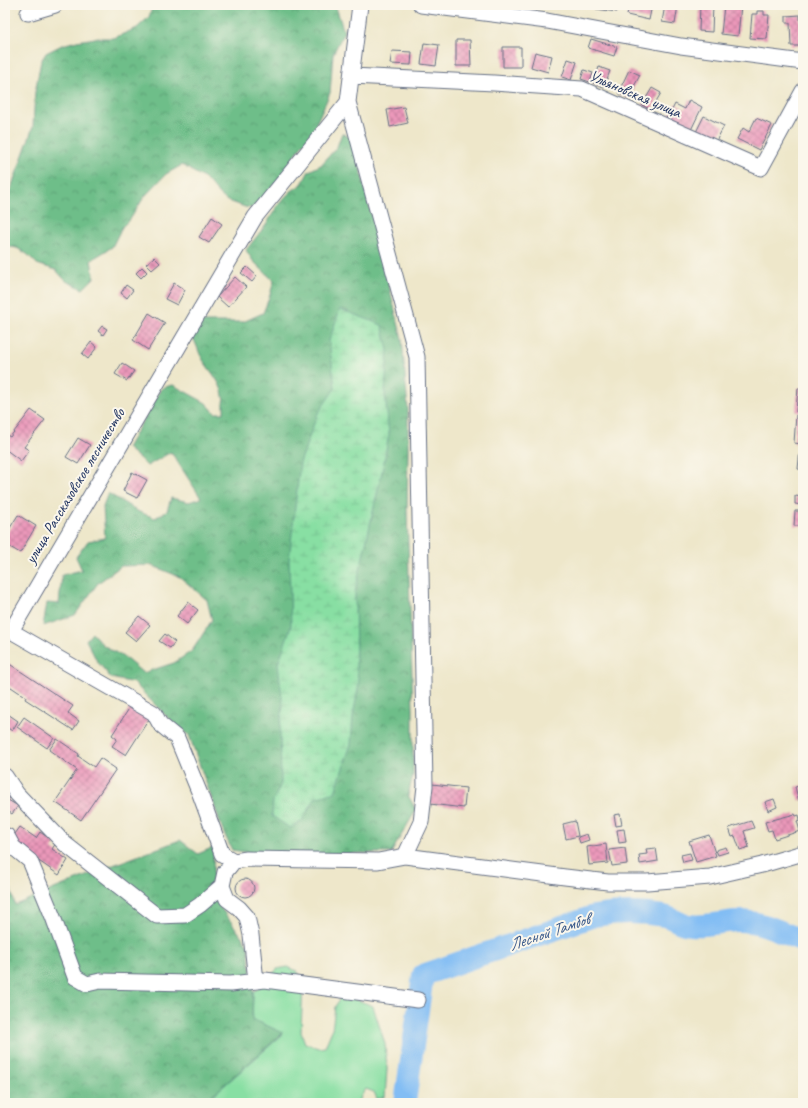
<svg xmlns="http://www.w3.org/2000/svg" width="808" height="1108" viewBox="0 0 808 1108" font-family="Caveat,sans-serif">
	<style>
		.green { fill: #88dfa3; stroke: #528780 }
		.forest { fill: url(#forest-crowns); stroke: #447674 }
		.wetland { fill: url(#wetland-marsh); stroke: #528780 }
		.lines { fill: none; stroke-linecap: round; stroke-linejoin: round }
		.river { stroke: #82bdf4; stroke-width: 22 }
		.building { fill: url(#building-cross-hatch) }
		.minor-casing { stroke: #656f84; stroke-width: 17 }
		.minor { stroke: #fff; stroke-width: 15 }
		.labels { text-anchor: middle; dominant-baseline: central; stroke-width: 4; stroke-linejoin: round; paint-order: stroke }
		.street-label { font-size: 16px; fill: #1b2f5e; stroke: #fbf7ec }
		.water-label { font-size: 17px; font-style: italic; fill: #3a5a8b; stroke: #fbf7ec }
	</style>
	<defs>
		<pattern id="forest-crowns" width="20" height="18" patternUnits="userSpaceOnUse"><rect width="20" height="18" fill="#6ebe89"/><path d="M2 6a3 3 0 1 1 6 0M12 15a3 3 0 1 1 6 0" fill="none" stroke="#5a9b73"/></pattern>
		<pattern id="wetland-marsh" width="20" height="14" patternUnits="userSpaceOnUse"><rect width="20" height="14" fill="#88dfa3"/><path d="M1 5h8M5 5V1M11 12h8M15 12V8" fill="none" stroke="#75c08f"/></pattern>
		<pattern id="building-cross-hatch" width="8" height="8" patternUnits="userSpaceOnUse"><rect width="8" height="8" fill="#eb98ba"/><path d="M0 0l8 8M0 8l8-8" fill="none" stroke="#be7c9a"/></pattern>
	</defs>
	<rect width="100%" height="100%" fill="#fbf7ec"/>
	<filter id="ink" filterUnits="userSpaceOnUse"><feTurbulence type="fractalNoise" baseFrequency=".025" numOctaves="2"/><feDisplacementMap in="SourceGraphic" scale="8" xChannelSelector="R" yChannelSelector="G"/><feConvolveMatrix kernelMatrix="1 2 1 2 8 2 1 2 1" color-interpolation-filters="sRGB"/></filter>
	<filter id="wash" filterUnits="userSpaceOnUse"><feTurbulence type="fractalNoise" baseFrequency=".012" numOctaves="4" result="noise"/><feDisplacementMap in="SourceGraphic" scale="16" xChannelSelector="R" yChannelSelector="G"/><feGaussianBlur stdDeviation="0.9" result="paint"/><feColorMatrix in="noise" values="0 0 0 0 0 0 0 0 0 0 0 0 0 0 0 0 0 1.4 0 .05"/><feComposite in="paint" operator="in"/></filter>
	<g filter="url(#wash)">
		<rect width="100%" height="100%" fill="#eee7ca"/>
		<path class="green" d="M288,967L297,971L303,982L301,1032L305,1043L318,1048L325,1047L332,1030L335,1007L341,996L352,998L373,1006L385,1044L387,1069L385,1097L377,1099L374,1092L366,1089L361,1096L359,1103H204L283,1034L252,1019L253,992L267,982L277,969Z"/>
		<path class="forest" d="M153,5H325L336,7L344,32L333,54L330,93L310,137L302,145L277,182L252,208L245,207L226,200L218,193L207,180L182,165L166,174L144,197L131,218L122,227L112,247L91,260L94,278L83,289L66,281L56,270L37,264L27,254L17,248L5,246V205L33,127L35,92L41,61L46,53L62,45L77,41L95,38H114L137,28L149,17Z
			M342,133L353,139L402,339L408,410V451L407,509L413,710V775L408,795L416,810L391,853C347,852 303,857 259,854C250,854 241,851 232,850L224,833L189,735L168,718L134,683L111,678L97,661L86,640L92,633L103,645L125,658L143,673L174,663L192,651L212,620L207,600L180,577L151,565L121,566L98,583L75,615L43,626L47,603L59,604L62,575L82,570L76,557L88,541L105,538L103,506L108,493L139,512L155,518L167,511L171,498L189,502L201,498L171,452L147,466L139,458L127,448L161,389L165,387L173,385L206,403L215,413H224C225,385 217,381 203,360C198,352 197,343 191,335L197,322H243L263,313L269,298L274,281L253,261L246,250L266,225L278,205L290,192L302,184L309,171L321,165L337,147Z
			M180,840L198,854L214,847L213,878L209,892L248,945L253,992L252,1019L283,1033L204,1103H5V866L15,905L108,867Z"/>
		<path class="wetland" d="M340,309L382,325L388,350L385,393L389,434L383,467L355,592L356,665L359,684L353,716L351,744L335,792L315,798L302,821L290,828L272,816L273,801L281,784L280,727L283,706L278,664L291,626L289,560L300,463L317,415L335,388L329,341Z"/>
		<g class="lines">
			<path class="river" d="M405,1103L423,975L594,916C617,912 642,912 664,916C674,918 680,925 690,925C705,927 721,922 736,921C760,920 782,932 803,941"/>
		</g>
		<g id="blocks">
			<path class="building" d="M597,5H618L617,12L596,9Z
				M629,5H652L649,20L627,15Z
				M665,5H678L675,24L662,22Z
				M700,5H713L712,32L699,31Z
				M724,5H741L738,36L721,34Z
				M757,11H764V15H769L767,39L750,38L752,14H757Z
				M800,15L801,46H791L790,23H786V16Z
				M591,39L617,47L614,56L588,48Z
				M456,40H470L471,66H456Z
				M424,43L439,45L436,66L421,64Z
				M503,47H521V67H503Z
				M392,51L412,52L411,65L390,64Z
				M535,52L552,56L548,72L531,67Z
				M568,59L577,62L571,80L562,77Z
				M599,67L610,71L604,87L593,83Z
				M584,70L593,73L590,82L581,79Z
				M629,70L640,75L628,98L618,93Z
				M652,88L661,93L651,110L642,105Z
				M689,100L702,107L690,132L667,120L675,104L685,109Z
				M404,107L408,123L390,127L387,110Z
				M704,116L724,126L715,143L695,134Z
				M756,118L772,125L759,150L737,139L743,128L749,132Z
				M212,217L222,224L209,243L199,237Z
				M154,257L160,263L152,270L146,264Z
				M142,267L147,272L141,278L136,273Z
				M247,267L257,276L252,282L241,273Z
				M235,277L246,287L228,307L217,297Z
				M174,283L185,290L177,305L165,299Z
				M126,285L133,290L127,298L121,293Z
				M149,313L165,323L148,350L133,340Z
				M102,326L107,329L103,335L98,331Z
				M91,342L97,347L88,359L82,354Z
				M122,363L134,371L127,381L115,374Z
				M798,388H803V413L796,412Z
				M31,410L45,420L24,447L29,450L21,461L5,449V434L10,437Z
				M796,415H803L802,444L794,443Z
				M78,438L90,445L78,464L66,457Z
				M800,449H803V470L798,469Z
				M132,472L147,480L137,498L123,491Z
				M795,496L803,497L802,505L795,504Z
				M795,511H803V526H794Z
				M18,515L36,526L20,553L5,544V536Z
				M188,602L198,610L187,624L177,616Z
				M139,616L150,625L136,641L125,632Z
				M165,634L175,642L170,648L159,641Z
				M5,661L73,706L68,713L79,721L73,730L25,699L26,697L5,683Z
				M130,707L149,719L126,755L112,746L117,739L112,735Z
				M5,712L18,721L12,731L5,726Z
				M24,717L54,738L47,748L17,727Z
				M57,739L79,754L78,756L94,767L100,758L116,769L81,820L55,802L77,770L49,750Z
				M432,784L466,788L464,808L430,804Z
				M803,785V799L799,801L795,787Z
				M5,792L11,796L8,800L18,806L12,814L5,809Z
				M774,799L777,807L768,811L765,802Z
				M620,814L622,825L616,826L614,815Z
				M795,814L796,816L799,815L800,820L797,821L800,831L775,839L772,830L768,831L765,822Z
				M575,821L578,836L566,839L563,824Z
				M751,821L754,828L744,831L749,847L740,850L735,836L732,837L729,828Z
				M20,827L36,838L40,832L56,843L52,849L68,860L59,875L10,841Z
				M624,829L626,842L619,843L617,830Z
				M587,834L589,840L580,843L578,837Z
				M709,835L716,856L696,862L689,841Z
				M606,844L608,863L589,865L587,847Z
				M726,847L728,852L718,855L716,850Z
				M625,848L627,864L612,866L609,850Z
				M656,848L658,861L640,864L639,855L647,854L646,849Z
				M690,853L692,860L683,862L681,855Z
				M236 888a9 9 0 1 1 18 0a9 9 0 1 1-18 0Z"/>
		</g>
	</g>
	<g filter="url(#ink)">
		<use href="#blocks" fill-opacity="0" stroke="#656f84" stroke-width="1"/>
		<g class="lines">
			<g class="minor-casing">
				<path id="minor" d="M360,5L348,102L417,357L425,786L421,822L405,856
					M421,5L547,21L681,46L803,62
					M28,13L55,5
					M352,76L494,83L582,89L761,168L803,91
					M348,102L255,217L11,631L154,713L160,724L177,738L200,794L222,854L234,861L247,859L378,861L405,856L565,877L608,882H647L710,877L762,865L803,853
					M5,776L17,794L65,844L157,916L185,915L200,905L222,886
					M7,836L13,847L30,861L53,917L75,977L87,984L100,981L231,984L265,980L418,1000
					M234,861L225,872L222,886L227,899L239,908L247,917L251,935L256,981"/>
			</g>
			<use href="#minor" class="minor"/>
		</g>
	</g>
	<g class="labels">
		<g class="street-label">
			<text transform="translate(635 94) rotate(23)">Ульяновская улица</text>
			<text transform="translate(75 486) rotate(-59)">улица Рассказовское лесничество</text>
		</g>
		<g class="water-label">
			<text transform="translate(549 932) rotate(-19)">Лесной Тамбов</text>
		</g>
	</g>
	<rect width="808" height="1108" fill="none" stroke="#fbf7ec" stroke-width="20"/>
</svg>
